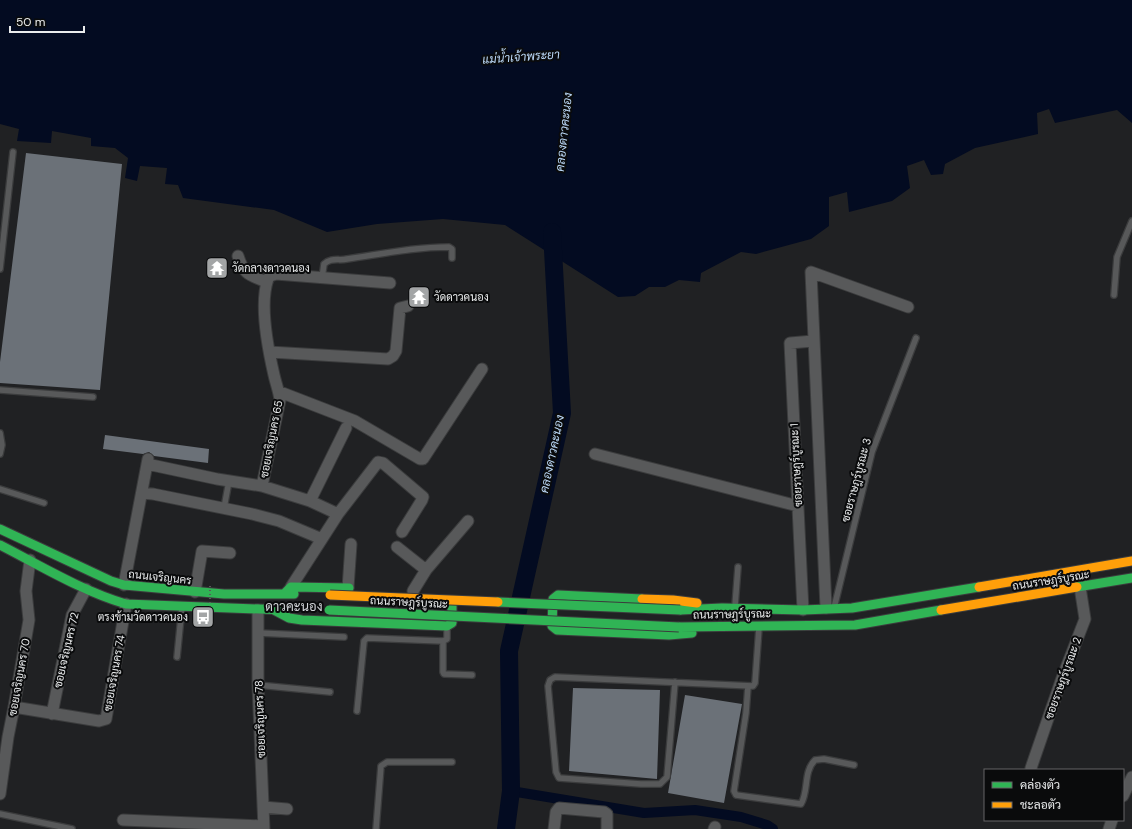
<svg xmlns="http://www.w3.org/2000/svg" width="1132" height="829" viewBox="0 0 1132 829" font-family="'DM Sans',Sarabun,sans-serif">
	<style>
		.water { fill: #030b21 }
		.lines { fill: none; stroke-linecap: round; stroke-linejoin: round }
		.canal { stroke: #030b21; stroke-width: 10 }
		.river { stroke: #030b21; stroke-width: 18 }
		.building { fill: #6b7178 }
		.lane-casing { stroke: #3b3c3d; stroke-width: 8 }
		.street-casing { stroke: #3b3c3d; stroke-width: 13 }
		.fast-casing { stroke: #3b3c3d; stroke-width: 11 }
		.slow-casing { stroke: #3b3c3d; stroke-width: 11 }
		.lane { stroke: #58595a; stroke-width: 5.5 }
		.street { stroke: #58595a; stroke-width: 11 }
		.fast { stroke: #30b455; stroke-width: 9 }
		.slow { stroke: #ff9f0a; stroke-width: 9 }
		.fast-bridge-casing { stroke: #3b3c3d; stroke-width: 11; stroke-linecap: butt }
		.slow-bridge-casing { stroke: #3b3c3d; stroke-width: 11; stroke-linecap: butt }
		.path-bridge { stroke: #59595a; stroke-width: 2; stroke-dasharray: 1 3; stroke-linecap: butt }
		.fast-bridge { stroke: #30b455; stroke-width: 9 }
		.slow-bridge { stroke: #ff9f0a; stroke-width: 9 }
		.labels { text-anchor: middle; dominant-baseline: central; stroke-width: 4; stroke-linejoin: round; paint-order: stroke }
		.poi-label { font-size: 11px; fill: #eaeced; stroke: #0a0b0c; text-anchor: start }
		.street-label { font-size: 11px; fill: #eaeced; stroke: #0a0b0c }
		.water-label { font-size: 12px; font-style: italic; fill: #bcd9f8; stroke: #0a0b0c }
		.quarter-label { font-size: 13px; fill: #d3d6da; stroke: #0a0b0c }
	</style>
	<rect width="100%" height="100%" fill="#202123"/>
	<path class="water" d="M0,0H1132V123L1117,110L1055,123L1049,109L1037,113L1038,134L975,148L945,164L943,174L931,175L924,160L907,166L910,188L892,201L849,212L847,192L829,197V226L811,239L756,254L741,252L701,273L700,282L679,280L665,287H649L635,296L618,297L505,225L443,219L377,224L327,232L274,210L183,198L178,185L165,184L167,168L140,166L137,181L125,178L128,158L115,148L91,146V138L52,131L51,143L17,141L19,129L0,124Z"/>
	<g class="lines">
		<path class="canal" d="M511,791L644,813L695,810L741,817L767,825L773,829"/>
		<path class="river" d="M506,829L511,791L509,651L562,413L552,232"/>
	</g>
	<path class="building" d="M26,153L122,164L100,390L0,383V362Z
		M105,435L209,449L208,463L154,456L149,452L143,454L103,449Z
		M573,688L660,690L657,779L569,771Z
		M685,695L742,704L724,803L668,793Z"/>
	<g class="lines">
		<g class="lane-casing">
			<path id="lane" d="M0,269L13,152
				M322,278L324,264C331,257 339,261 347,259C382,254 414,247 449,247L452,249V258
				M1114,295L1117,257L1132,221
				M0,390L93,397
				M0,433L2,445L0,454
				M0,489L44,503
				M224,508L229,481
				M735,606L738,567
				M834,608L872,452L916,338
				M259,633L344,637
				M443,641V672L444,674L472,675
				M177,657L182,607
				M675,682L667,777L660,784H641L559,778L556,772L548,686L550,680L555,677L753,686L755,683L759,628
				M258,685L330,692
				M748,686L746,713L734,791L736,795L801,804C809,791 803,772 815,760L824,759L854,765
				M357,711L364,641L367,638L443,641L447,639V626
				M0,814L72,829
				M376,829L381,766L387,762H452"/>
		</g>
		<g class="street-casing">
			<path id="street" d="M238,256C244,275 249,275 267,282
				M270,352L388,359L393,356L396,351L400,308L408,306
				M280,392L355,421L420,459H423L482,369
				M595,454L798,506
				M147,464L217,479L262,486L310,501L338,514
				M262,486L280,400C279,391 276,384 274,375C268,349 259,304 268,279L270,276L276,274L390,283
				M142,493L153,494L252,514L279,521L322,539
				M310,501L346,428
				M397,547L426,570
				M124,585L148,459
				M291,587L338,514L378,462L383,463L423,497L422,500L402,532
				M348,588L351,544
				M413,591L426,570L468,521
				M195,592L202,551L230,553
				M826,608L811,272L908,307
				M258,610V685L264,829
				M803,610L790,343L813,341
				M14,707L99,721L106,719L126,604
				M52,714L72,615L86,589
				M1031,768L1061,681L1085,619L1080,587
				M0,794L8,737L14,707L29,620L26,591L30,560
				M1123,796L1132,777
				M263,807L287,809
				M123,820L263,826
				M554,829L556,812L559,808L604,812L607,814V829
				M714,829L715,827
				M1109,829L1112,820"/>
		</g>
		<g class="fast-casing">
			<path id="fast" d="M0,529L111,581L124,585L224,594H294
				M0,545C41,566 82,591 126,604L285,610
				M1077,587L1132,578
				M284,594L291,587L349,588
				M642,599L558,595L553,599L552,626L557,630L669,635L692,633
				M274,610L289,618L302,620L447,626L452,623V603
				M680,610L722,608L803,610L852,608L979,587
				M679,627L855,625L941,610"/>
		</g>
		<g class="slow-casing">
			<path id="slow" d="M979,587L1132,561
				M642,599L673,600L697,603
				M941,610L1077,587"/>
		</g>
		<use href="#lane" class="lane"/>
		<use href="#street" class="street"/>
		<use href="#fast" class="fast"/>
		<use href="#slow" class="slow"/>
		<g class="fast-bridge-casing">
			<path id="fast-bridge" d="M498,602L680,610
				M329,610L679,627"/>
		</g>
		<g class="slow-bridge-casing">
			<path id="slow-bridge" d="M330,595L498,602"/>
		</g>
		<path class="path-bridge" d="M210,615V583"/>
		<use href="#fast-bridge" class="fast-bridge"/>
		<use href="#slow-bridge" class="slow-bridge"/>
	</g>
	<defs>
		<g id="temple-square" transform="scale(1.15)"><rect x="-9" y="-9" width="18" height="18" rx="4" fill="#a3a5a6" stroke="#0a0b0c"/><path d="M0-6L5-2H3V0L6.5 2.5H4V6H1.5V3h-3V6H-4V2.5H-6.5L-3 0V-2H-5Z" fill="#fff"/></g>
		<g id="bus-square" transform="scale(1.15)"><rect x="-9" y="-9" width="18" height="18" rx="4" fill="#a3a5a6" stroke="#0a0b0c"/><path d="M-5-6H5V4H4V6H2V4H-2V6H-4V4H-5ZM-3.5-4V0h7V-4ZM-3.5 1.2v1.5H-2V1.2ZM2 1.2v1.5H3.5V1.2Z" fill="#fff"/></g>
	</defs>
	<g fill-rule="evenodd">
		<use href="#temple-square" x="217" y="268"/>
		<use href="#temple-square" x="419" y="297"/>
		<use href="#bus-square" x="203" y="617"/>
	</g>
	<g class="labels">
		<g class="poi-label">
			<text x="232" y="268">วัดกลางดาวคนอง</text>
			<text x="434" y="297">วัดดาวคนอง</text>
			<text x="188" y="617" text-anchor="end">ตรงข้ามวัดดาวคนอง</text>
		</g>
		<g class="street-label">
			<text transform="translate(271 439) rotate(-79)">ซอยเจริญนคร 65</text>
			<text transform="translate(796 465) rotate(-93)">ซอยราษฎร์บูรณะ 1</text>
			<text transform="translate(856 480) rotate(-75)">ซอยราษฎร์บูรณะ 3</text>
			<text transform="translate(160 577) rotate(6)">ถนนเจริญนคร</text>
			<text transform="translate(1051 580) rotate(-9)">ถนนราษฎร์บูรณะ</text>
			<text transform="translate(409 602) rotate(3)">ถนนราษฎร์บูรณะ</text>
			<text transform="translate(732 614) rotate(-1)">ถนนราษฎร์บูรณะ</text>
			<text transform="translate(66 650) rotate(-77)">ซอยเจริญนคร 72</text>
			<text transform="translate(114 673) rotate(-80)">ซอยเจริญนคร 74</text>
			<text transform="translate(19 677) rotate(-80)">ซอยเจริญนคร 70</text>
			<text transform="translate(1063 678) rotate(-70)">ซอยราษฎร์บูรณะ 2</text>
			<text transform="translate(260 719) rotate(-92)">ซอยเจริญนคร 78</text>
		</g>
		<g class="water-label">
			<text transform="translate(521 57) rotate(-4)">แม่น้ำเจ้าพระยา</text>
			<text transform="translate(564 132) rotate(-84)">คลองดาวคะนอง</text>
			<text transform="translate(552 454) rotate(-78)">คลองดาวคะนอง</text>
		</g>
		<g class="quarter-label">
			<text x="294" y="606">ดาวคะนอง</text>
		</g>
	</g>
	<rect x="984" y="769" width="140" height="52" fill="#0a0b0c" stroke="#646566"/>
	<rect x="992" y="782" width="20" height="6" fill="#30b455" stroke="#646566"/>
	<text x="1020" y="789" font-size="12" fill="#eaeced">คล่องตัว</text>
	<rect x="992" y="802" width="20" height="6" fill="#ff9f0a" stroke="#646566"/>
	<text x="1020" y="809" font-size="12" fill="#eaeced">ชะลอตัว</text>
	<path d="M10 26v6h74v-6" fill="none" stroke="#eaeced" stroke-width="2"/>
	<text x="16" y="26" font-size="12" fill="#eaeced" stroke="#0a0b0c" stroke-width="3" paint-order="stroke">50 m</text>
</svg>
